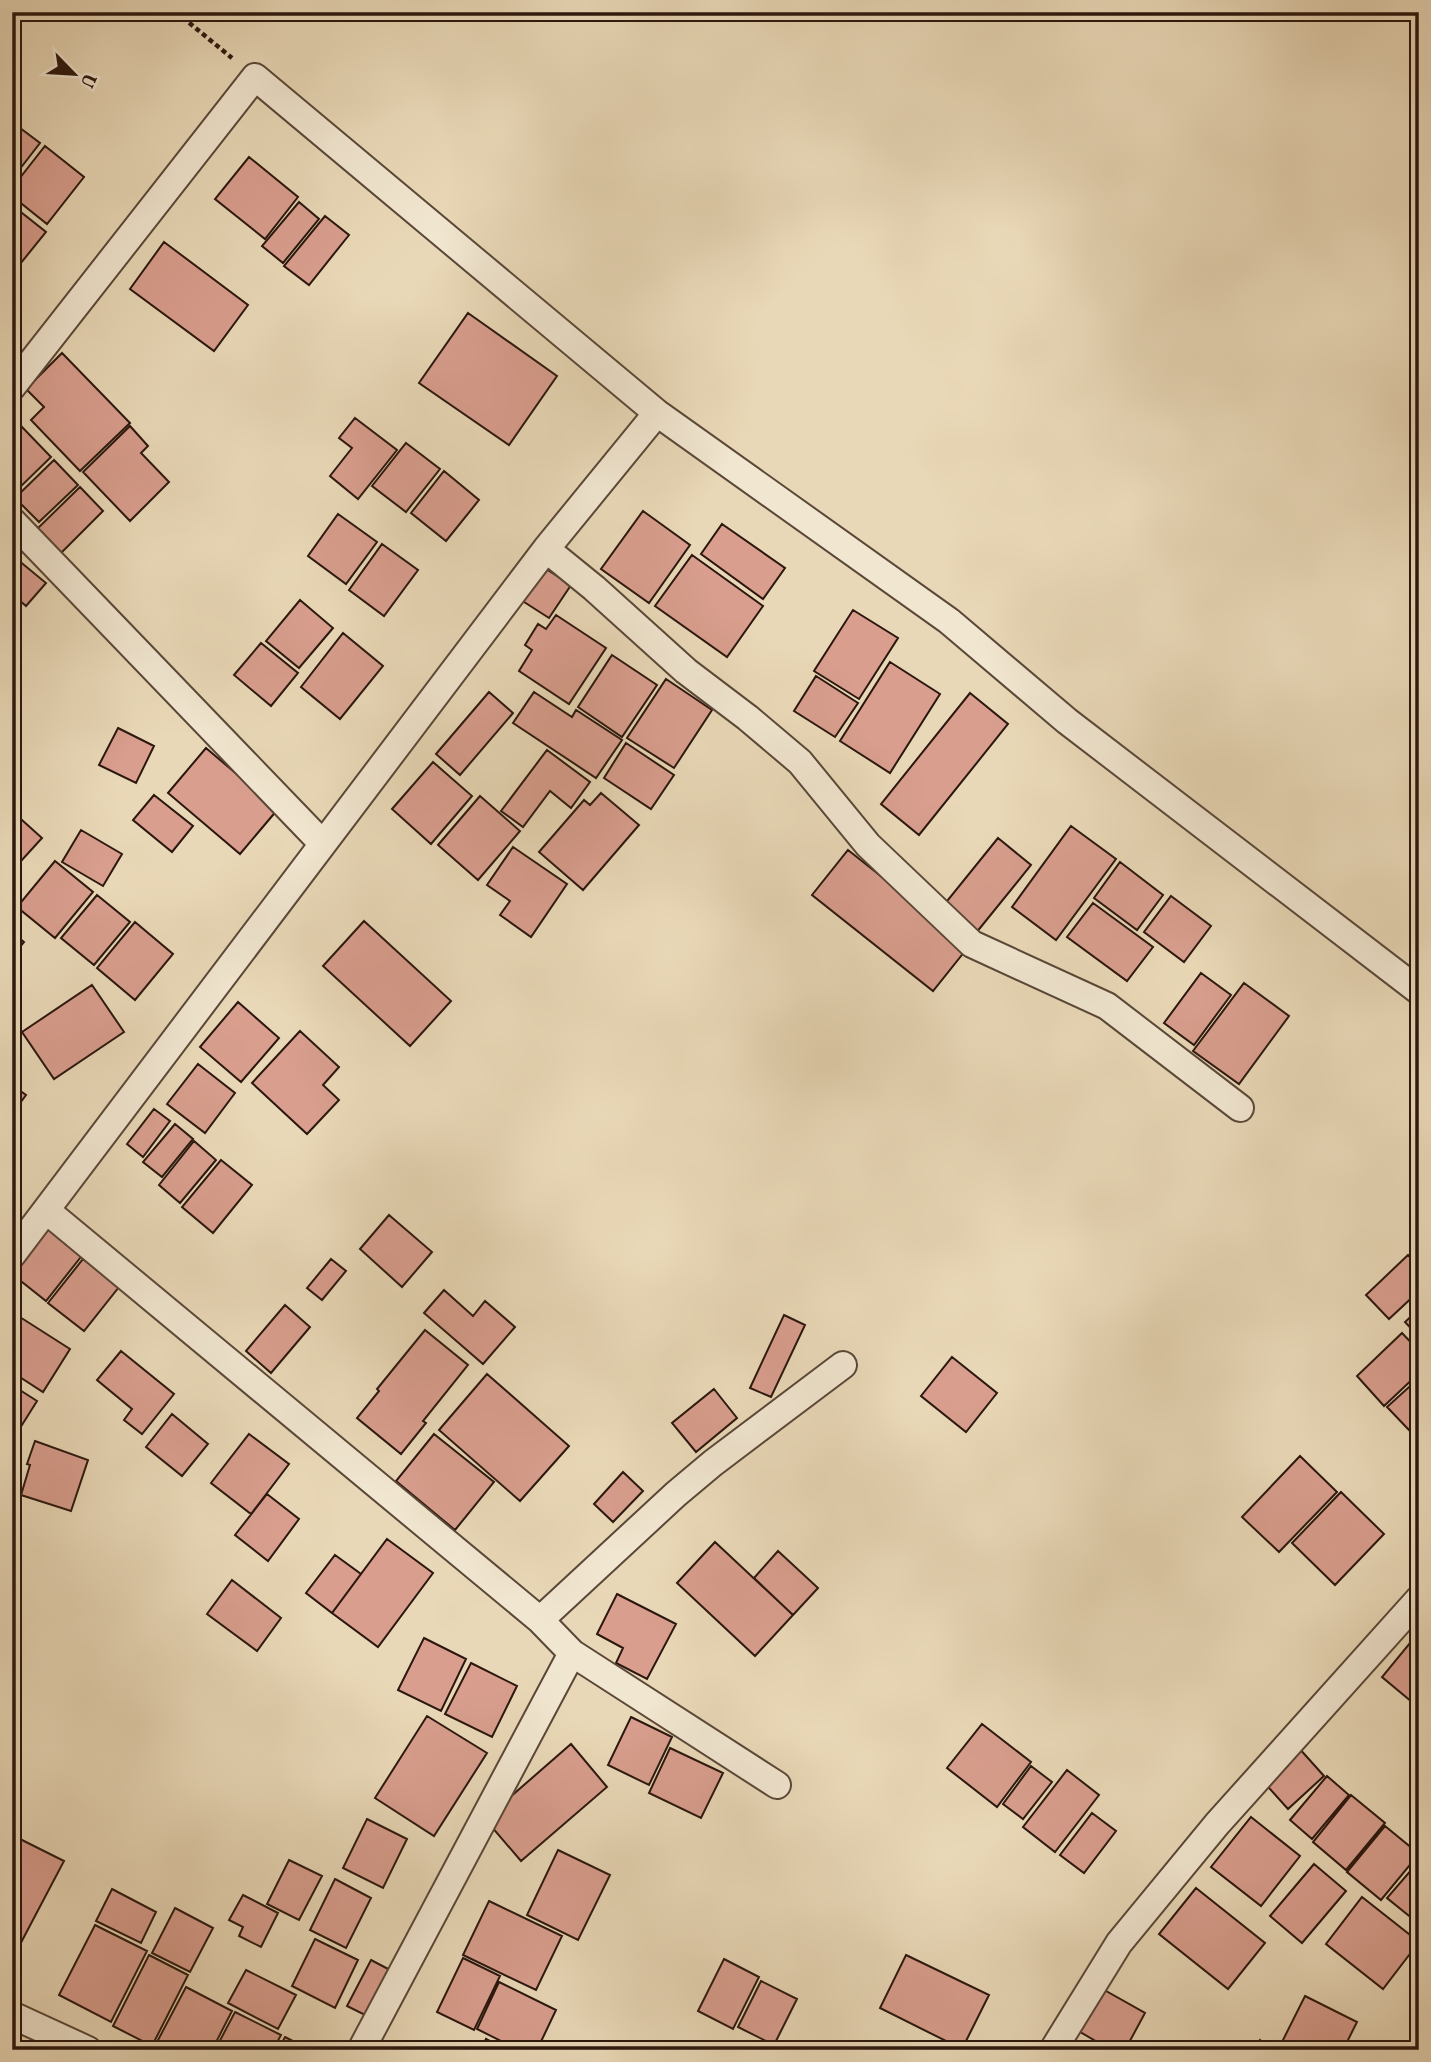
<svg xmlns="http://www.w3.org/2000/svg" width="1431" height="2062" viewBox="0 0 1431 2062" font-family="Vollkorn,serif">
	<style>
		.building { fill: #d99e8e; stroke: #2b170e; stroke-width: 2 }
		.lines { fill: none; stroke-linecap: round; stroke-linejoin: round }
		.street-casing { stroke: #5a4738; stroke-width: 30 }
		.path { stroke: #2b170e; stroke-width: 4.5; stroke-dasharray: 5 3.5; stroke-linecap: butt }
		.street { stroke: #f1e6d0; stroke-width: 26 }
	</style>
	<rect width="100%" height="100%" fill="#e9d8b7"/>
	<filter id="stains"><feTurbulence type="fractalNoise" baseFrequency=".00286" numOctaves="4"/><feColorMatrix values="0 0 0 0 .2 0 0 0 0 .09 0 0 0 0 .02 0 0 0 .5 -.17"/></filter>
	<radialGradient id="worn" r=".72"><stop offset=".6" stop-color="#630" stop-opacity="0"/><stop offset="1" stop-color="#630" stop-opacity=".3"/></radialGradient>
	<path class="building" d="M12,122L40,143L12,179Z
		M45,146L84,177L47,224L12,196V188Z
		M249,157L298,197L265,239L215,199Z
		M299,202L319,219L283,263L262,246Z
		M12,205L46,232L12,274Z
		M325,216L349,235L309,285L284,266Z
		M164,242L248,305L214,351L130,289Z
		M468,313L557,376L509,445L419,383Z
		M62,353L130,423L80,471L31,420L44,407L26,389Z
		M355,418L397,450L358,499L330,476L352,448L339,438Z
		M130,426L148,446L141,453L169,482L130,521L83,472Z
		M22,427L51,457L12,495V436Z
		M406,443L440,469L406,512L372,486Z
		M54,460L78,485L39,522L15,498Z
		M444,471L479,500L446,541L411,513Z
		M80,487L103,511L58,556L35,531Z
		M643,511L690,545L649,603L601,569Z
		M338,514L377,542L346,584L308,556Z
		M722,524L785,568L763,599L701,554Z
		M382,544L418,570L384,616L349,590Z
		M12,555L46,583L26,606L12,594Z
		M692,555L763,606L727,657L655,606Z
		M543,567L571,585L549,618L521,600Z
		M300,600L333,628L299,668L266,641Z
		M853,610L898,638L859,699L814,671Z
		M556,615L606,648L569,704L519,671L532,650L525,645L538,624L546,629Z
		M343,633L383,666L340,719L301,687Z
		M261,643L298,673L271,706L234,675Z
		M612,655L657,685L622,737L578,707Z
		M890,662L940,694L890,773L840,741Z
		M816,676L858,703L835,737L794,711Z
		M666,679L712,710L674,768L627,738Z
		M489,692L513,713L460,775L436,754Z
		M534,692L572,717L576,710L622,740L596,778L513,723Z
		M970,693L1008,724L919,835L881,804Z
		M118,728L154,746L136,783L99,765Z
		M626,743L674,775L651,809L604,778Z
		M206,748L278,809L240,854L168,793Z
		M547,750L590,782L571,808L550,791L523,827L501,811Z
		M433,762L472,796L431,844L392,809Z
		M601,793L639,825L583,890L539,852L584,800L590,805Z
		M154,795L193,826L172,852L133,820Z
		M480,796L520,831L478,880L438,845Z
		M12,811L42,838L12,871Z
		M1071,826L1116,859L1056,940L1012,907Z
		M81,830L122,854L103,886L62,862Z
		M998,838L1031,865L976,933L943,906Z
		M513,847L567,884L531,937L500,915L510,901L487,885Z
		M848,850L969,946L933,991L812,895Z
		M55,861L93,892L55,938L17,907Z
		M1120,862L1163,895L1137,930L1094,898Z
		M97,895L130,922L94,965L61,938Z
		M1171,896L1211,926L1184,962L1144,932Z
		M1093,903L1153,947L1127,981L1067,937Z
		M364,921L451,1001L410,1046L323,966Z
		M135,922L173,954L135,1000L97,968Z
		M12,932L24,942L12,956Z
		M1201,973L1231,995L1194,1045L1164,1023Z
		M1244,983L1289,1016L1239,1084L1193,1051Z
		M92,985L124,1032L54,1079L22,1032Z
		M238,1002L279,1038L241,1082L200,1047Z
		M300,1031L339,1067L323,1085L339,1100L307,1134L252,1083Z
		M198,1064L235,1093L205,1133L167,1104Z
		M12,1085L26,1095L12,1114Z
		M154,1109L170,1121L143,1157L127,1144Z
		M175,1124L193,1139L162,1177L143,1162Z
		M194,1141L216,1160L180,1203L159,1185Z
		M221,1160L252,1185L213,1233L182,1207Z
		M389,1215L432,1252L402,1287L360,1249Z
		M49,1225L84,1253L46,1301L12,1274V1272Z
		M1408,1255L1419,1267V1291L1389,1319L1366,1295Z
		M83,1259L119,1287L84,1331L48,1303Z
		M331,1259L346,1271L322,1300L307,1288Z
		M444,1290L473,1316L485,1301L515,1327L483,1364L424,1313Z
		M285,1305L310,1327L271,1373L246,1351Z
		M1419,1309V1337L1405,1322Z
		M12,1312L70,1349L43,1392L12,1372Z
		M784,1315L805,1325L771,1397L750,1388Z
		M425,1330L468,1365L423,1421L426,1423L401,1454L357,1418L379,1391L377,1389Z
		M1402,1333L1419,1351V1373L1384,1406L1357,1376Z
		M121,1351L174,1394L142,1434L124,1420L132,1409L97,1380Z
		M952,1357L997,1393L966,1432L921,1396Z
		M487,1374L569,1446L520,1501L439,1430Z
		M1419,1378V1420L1409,1430L1387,1407Z
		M12,1385L37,1401L22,1425L12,1419Z
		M714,1389L737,1418L696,1452L672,1423Z
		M172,1414L208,1444L182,1476L146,1447Z
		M1419,1420V1441L1409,1430Z
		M249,1434L289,1464L251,1514L211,1483Z
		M434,1434L494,1482L455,1530L396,1481Z
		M35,1441L88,1460L71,1511L21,1495L30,1465L27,1464Z
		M1300,1456L1337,1492L1279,1552L1242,1517Z
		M623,1472L643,1491L613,1522L594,1504Z
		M1341,1492L1384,1534L1335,1585L1292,1543Z
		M267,1494L299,1519L268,1561L235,1535Z
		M387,1539L433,1573L378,1647L332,1613Z
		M715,1542L793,1615L755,1656L677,1583Z
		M778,1551L818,1588L793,1615L754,1578Z
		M335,1555L361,1574L332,1613L306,1593Z
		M232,1580L281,1618L257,1651L207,1614Z
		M617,1594L676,1624L647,1679L616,1663L623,1648L597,1634Z
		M1419,1632V1707H1418L1382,1677Z
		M424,1638L466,1659L441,1711L398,1690Z
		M471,1663L517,1686L492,1737L445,1714Z
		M427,1716L487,1753L434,1836L375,1798Z
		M631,1717L672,1737L649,1785L608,1765Z
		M982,1724L1031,1762L997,1807L947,1768Z
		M571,1744L607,1787L521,1861L485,1819Z
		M1298,1747L1324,1776L1288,1809L1262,1780Z
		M670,1748L723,1773L701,1818L649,1793Z
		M1031,1766L1052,1782L1023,1819L1003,1804Z
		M1067,1770L1099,1795L1055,1852L1023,1827Z
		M1327,1776L1349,1795L1312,1839L1290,1820Z
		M1351,1795L1385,1823L1346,1870L1313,1842Z
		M1092,1813L1116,1831L1084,1873L1060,1855Z
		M1251,1817L1300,1856L1261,1906L1211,1867Z
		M367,1819L407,1839L383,1888L343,1868Z
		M1385,1826L1419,1854L1381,1900L1347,1872Z
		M14,1836L64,1861L15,1954L12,1952V1840Z
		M558,1850L610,1875L578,1940L527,1915Z
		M289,1860L322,1876L299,1920L267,1904Z
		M1419,1861V1924L1387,1898Z
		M1314,1864L1346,1891L1302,1943L1270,1916Z
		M335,1879L371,1898L346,1948L310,1930Z
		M1196,1888L1265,1943L1228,1989L1159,1934Z
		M112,1889L156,1912L141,1943L96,1921Z
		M243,1895L278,1913L261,1947L239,1936L243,1927L229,1920Z
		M1362,1897L1419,1942L1383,1989L1326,1944Z
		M489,1901L562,1936L536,1990L463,1955Z
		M175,1908L213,1928L190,1972L152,1953Z
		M95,1925L147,1951L111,2022L59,1995Z
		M315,1939L358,1960L335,2008L292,1986Z
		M149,1955L188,1975L152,2046L113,2026Z
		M906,1955L989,1995L962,2049L880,2008Z
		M463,1958L500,1976L474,2030L437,2012Z
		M724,1959L759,1977L733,2029L698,2011Z
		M371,1960L394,1972L371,2018L347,2006Z
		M246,1970L296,1995L278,2029L228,2003Z
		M761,1981L797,1999L774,2045L738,2027Z
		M499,1982L556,2010L537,2050H519L477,2029Z
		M186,1987L232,2011L212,2050H172L157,2042Z
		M1099,1987L1145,2013L1125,2050H1111L1075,2029Z
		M1305,1996L1357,2022L1343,2050H1283L1279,2048Z
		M235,2012L281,2035L273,2050H215Z
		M285,2037L310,2050H278Z
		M486,2039L507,2050H481Z
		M1260,2040L1278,2050H1255Z"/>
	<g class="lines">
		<g class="street-casing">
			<path id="street" d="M12,387L255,77L657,413
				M12,521L322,843
				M546,549L594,588L686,671L748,718L800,762L868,845L972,944L1107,1006L1240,1108
				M47,1211L540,1620L572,1653L777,1785
				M12,1255L546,549L657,413L949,621L1067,721L1419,991
				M540,1620L676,1494L713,1463L843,1365
				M12,2015L88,2050
				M361,2050L572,1653
				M1053,2050L1119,1943L1217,1824L1419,1599"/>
		</g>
		<path class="path" d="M176,12L232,58"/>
		<use href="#street" class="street"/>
	</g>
	<rect width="1431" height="2062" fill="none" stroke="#e9d8b7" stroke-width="42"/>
	<rect x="14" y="14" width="1403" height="2034" fill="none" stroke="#2b170e" stroke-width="3.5"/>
	<rect x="21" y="21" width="1389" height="2020" fill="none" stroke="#2b170e" stroke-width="2"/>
	<g transform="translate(74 74) rotate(115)" stroke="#f1e6d0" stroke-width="5" paint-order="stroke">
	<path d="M0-5L12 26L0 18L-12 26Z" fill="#2b170e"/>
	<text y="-10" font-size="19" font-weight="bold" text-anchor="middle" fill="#2b170e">U</text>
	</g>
	<rect width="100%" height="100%" filter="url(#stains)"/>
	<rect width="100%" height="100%" fill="url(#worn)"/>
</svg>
